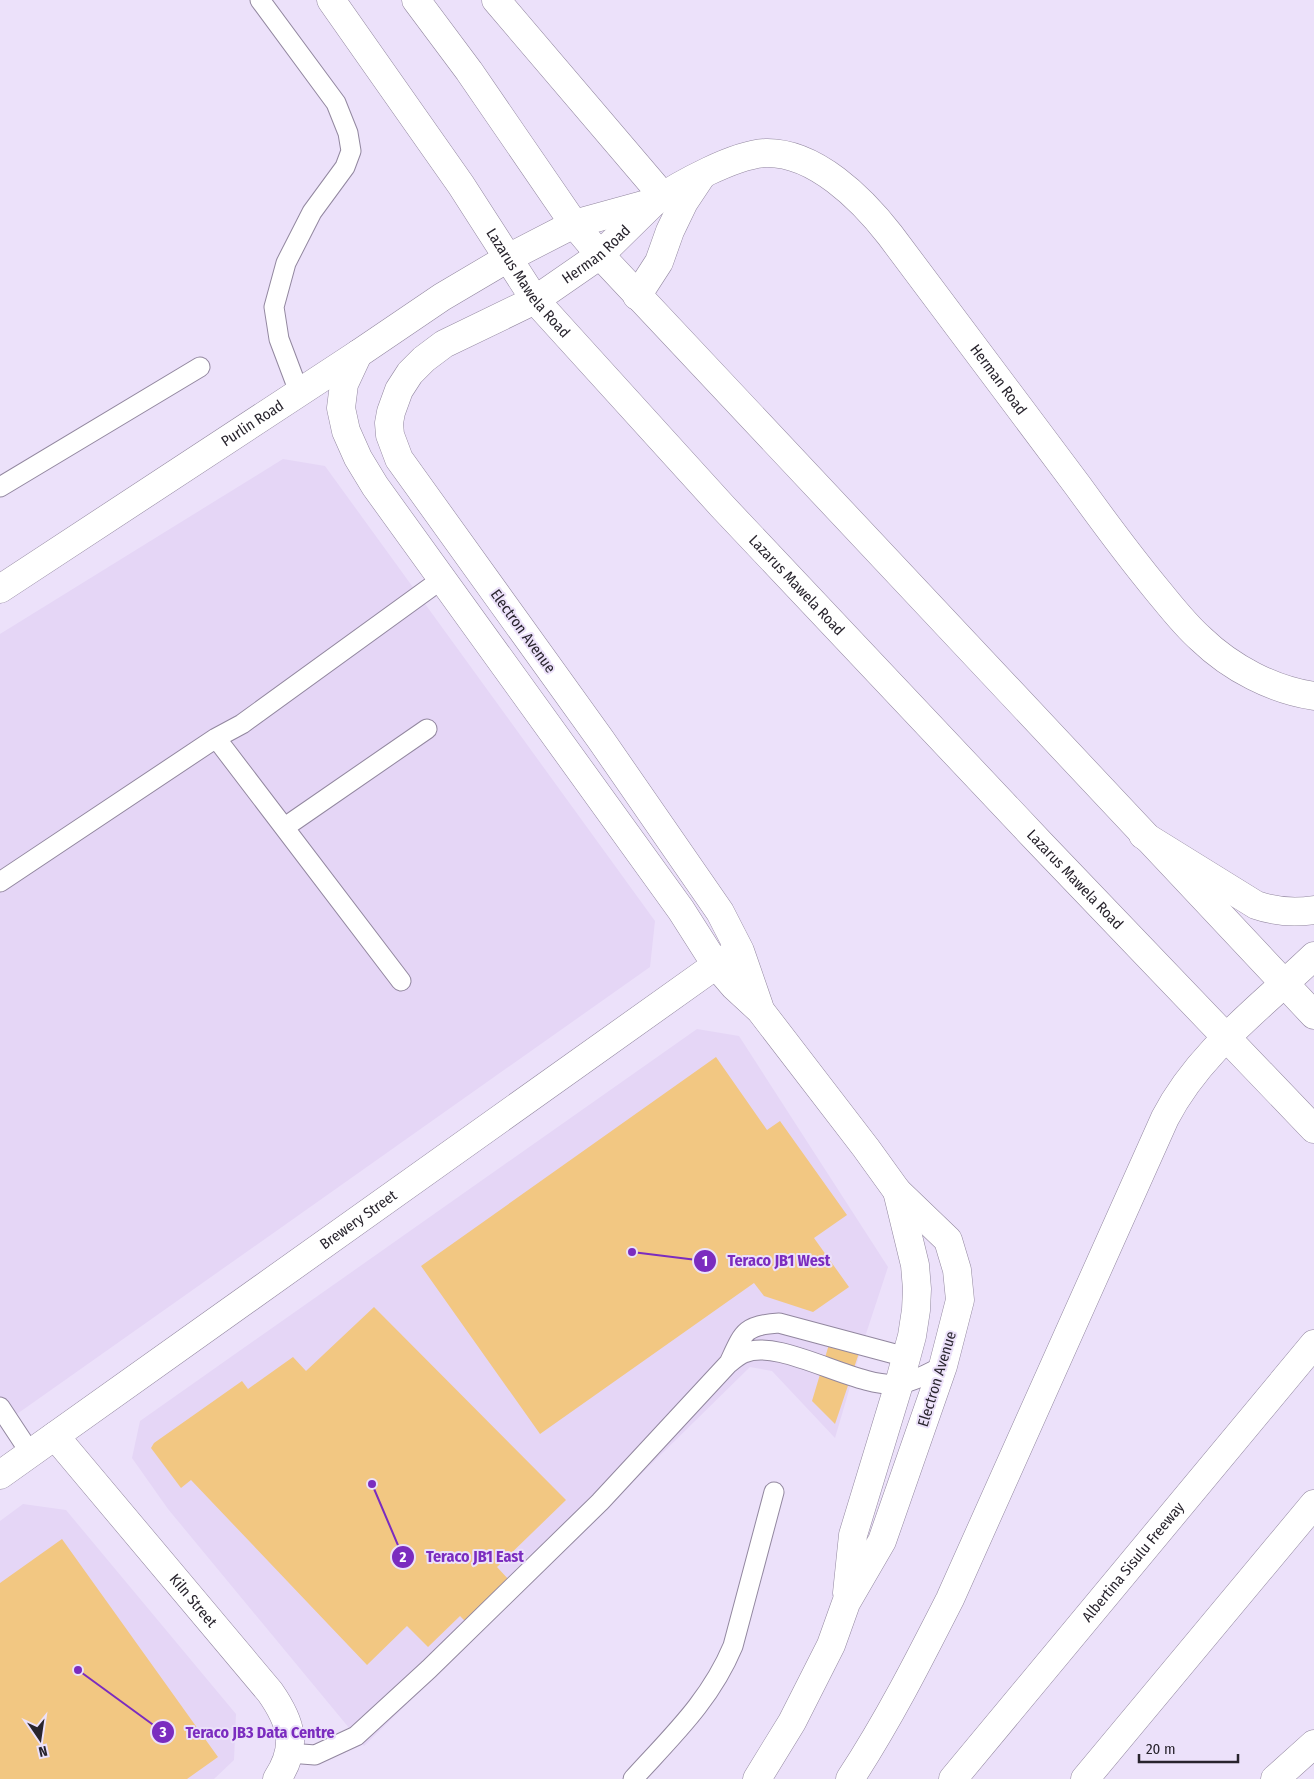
<svg xmlns="http://www.w3.org/2000/svg" width="1314" height="1779" viewBox="0 0 1314 1779" font-family="'Fira Sans Condensed',sans-serif">
	<style>
		.built { fill: #e5d6f6 }
		.building { fill: #f2c782 }
		.lines { fill: none; stroke-linecap: round; stroke-linejoin: round }
		.service-casing { stroke: #92879f; stroke-width: 21 }
		.minor-casing { stroke: #92879f; stroke-width: 29 }
		.secondary-casing { stroke: #92879f; stroke-width: 29 }
		.primary-casing { stroke: #92879f; stroke-width: 29 }
		.motorway-casing { stroke: #92879f; stroke-width: 29 }
		.service { stroke: #fff; stroke-width: 19 }
		.minor { stroke: #fff; stroke-width: 28 }
		.secondary { stroke: #fff; stroke-width: 28 }
		.primary { stroke: #fff; stroke-width: 28 }
		.motorway { stroke: #fff; stroke-width: 28 }
		.labels { text-anchor: middle; dominant-baseline: central; stroke-width: 4; stroke-linejoin: round; paint-order: stroke }
		.street-label { font-size: 15px; fill: #28242d; stroke: #ece1fa }
		.leader { fill: none; stroke: #7b2cbf; stroke-width: 2 }
		.callout-dot { fill: #7b2cbf; stroke: #ece1fa; stroke-width: 2 }
		.mark-label { font-size: 15px; text-anchor: middle; font-weight: bold; fill: #fff }
		.callout-label { font-size: 16px; text-anchor: middle; font-weight: bold; fill: #7b2cbf; stroke: #ece1fa; stroke-width: 4; stroke-linejoin: round; paint-order: stroke }
	</style>
	<rect width="100%" height="100%" fill="#ece1fa"/>
	<path class="built" d="M283,459L325,466L655,921L650,967L0,1426V634Z
		M697,1029L739,1036L888,1267L862,1346L835,1438L772,1371L750,1367L364,1746L168,1509L132,1458L140,1421Z
		M23,1504L66,1510L236,1714L234,1760L214,1779H0V1521Z"/>
	<path class="building" d="M716,1057L767,1130L780,1121L847,1215L814,1238L849,1287L813,1312L764,1296L754,1283L540,1434L421,1266Z
		M374,1307L566,1500L497,1567L509,1580L466,1622L460,1616L428,1647L407,1626L367,1665L191,1480L181,1488L151,1448L154,1443L242,1381L248,1389L293,1357L306,1371Z
		M830,1341L860,1350L835,1424L812,1401Z
		M62,1539L218,1757L187,1779H0V1583Z"/>
	<g class="lines">
		<g class="service-casing">
			<path id="service" d="M260,0L336,103L348,133L351,151L345,167L312,212L286,263L274,307L279,339L299,392
				M0,487L200,367
				M216,738L401,981
				M285,827L427,729
				M0,882L216,738L242,724L442,579
				M729,1363C743,1333 744,1325 779,1323L906,1357
				M0,1407L31,1454
				M289,1753L315,1755L356,1736L429,1669L600,1502L728,1364C733,1360 739,1355 744,1353C781,1337 858,1390 900,1384C916,1381 929,1373 943,1366
				M633,1779C672,1736 710,1701 733,1646L774,1492"/>
		</g>
		<g class="minor-casing">
			<g id="minor">
				<path d="M496,0L663,196"/>
				<path id="s1" d="M0,589L358,354"/>
				<path id="s2" d="M55,1436L270,1692C291,1722 299,1746 277,1779"/>
				<path id="s3" d="M0,1475L716,965L737,952"/>
			</g>
		</g>
		<g class="secondary-casing">
			<g id="secondary">
				<path d="M654,202L574,224L508,258L442,297L358,354L344,384L341,408L346,431L358,458L375,486L681,910L716,965L734,986L760,1010L866,1148L897,1191L948,1240L957,1270L960,1300L943,1366L882,1541L846,1603L831,1645L792,1722L757,1779"/>
				<path id="s4" d="M759,1006L740,951L720,912L601,740L399,459L390,435L389,423L391,412L399,390L410,373L424,359L444,344L535,300L600,255L654,202C679,185 735,154 766,153C815,152 862,199 890,235C953,318 1015,402 1078,486C1104,522 1130,557 1158,591C1172,608 1185,625 1201,639C1231,668 1273,690 1314,696"/>
				<path d="M847,1593L853,1535L899,1384L912,1336L916,1310L917,1289L915,1265L897,1191"/>
			</g>
		</g>
		<g class="primary-casing">
			<g id="primary">
				<path id="s5" d="M331,0L461,185L535,300L722,506L1041,844L1314,1129"/>
				<path d="M416,0L469,71L574,224L600,255L1314,1015"/>
				<path d="M637,296L659,262L670,231L684,202L702,175"/>
			</g>
		</g>
		<g class="motorway-casing">
			<g id="motorway">
				<path d="M1143,835L1256,905C1276,912 1293,913 1314,910"/>
				<path d="M850,1779C888,1721 919,1660 950,1599L1165,1118C1199,1052 1261,1007 1314,956"/>
				<path id="s6" d="M953,1779L1314,1344"/>
				<path d="M1085,1779L1314,1504"/>
				<path d="M1275,1779L1314,1744"/>
			</g>
		</g>
		<use href="#service" class="service"/>
		<use href="#minor" class="minor"/>
		<use href="#secondary" class="secondary"/>
		<use href="#primary" class="primary"/>
		<use href="#motorway" class="motorway"/>
	</g>
	<g class="labels">
		<g class="street-label">
			<text stroke="none"><textPath href="#s4" startOffset="972">Herman Road</textPath></text>
			<text stroke="none"><textPath href="#s5" startOffset="345">Lazarus Mawela Road</textPath></text>
			<text stroke="none"><textPath href="#s4" startOffset="1508">Herman Road</textPath></text>
			<text stroke="none"><textPath href="#s1" startOffset="302">Purlin Road</textPath></text>
			<text stroke="none"><textPath href="#s5" startOffset="750">Lazarus Mawela Road</textPath></text>
			<text transform="translate(523 631) rotate(54)">Electron Avenue</text>
			<text stroke="none"><textPath href="#s5" startOffset="1155">Lazarus Mawela Road</textPath></text>
			<text stroke="none"><textPath href="#s3" startOffset="440">Brewery Street</textPath></text>
			<text transform="translate(937 1379) rotate(-73)">Electron Avenue</text>
			<text stroke="none"><textPath href="#s6" startOffset="282">Albertina Sisulu Freeway</textPath></text>
			<text stroke="none"><textPath href="#s2" startOffset="215">Kiln Street</textPath></text>
		</g>
	</g>
	<path class="leader" d="M632 1252L705 1261M372 1484L403 1557M78 1670L163 1732"/>
	<g class="callout-dot">
		<circle cx="632" cy="1252" r="5"/>
		<circle cx="372" cy="1484" r="5"/>
		<circle cx="78" cy="1670" r="5"/>
		<circle cx="705" cy="1261" r="12"/>
		<circle cx="403" cy="1557" r="12"/>
		<circle cx="163" cy="1732" r="12"/>
	</g>
	<g class="mark-label">
		<text x="705" y="1266">1</text>
		<text x="403" y="1562">2</text>
		<text x="163" y="1737">3</text>
	</g>
	<g class="callout-label">
		<text x="779" y="1266">Teraco JB1 West</text>
		<text x="475" y="1562">Teraco JB1 East</text>
		<text x="260" y="1738">Teraco JB3 Data Centre</text>
	</g>
	<g transform="translate(40 1739) rotate(167)" stroke="#ece1fa" stroke-width="4" paint-order="stroke">
	<path d="M0-4L9 19L0 12L-9 19Z" fill="#28242d"/>
	<text y="-8" font-size="14" font-weight="bold" text-anchor="middle" fill="#28242d">N</text>
	</g>
	<path d="M1139 1754v8h99v-8" fill="none" stroke="#28242d" stroke-width="2.5"/>
	<text x="1146" y="1754" font-size="15" fill="#28242d" stroke="#ece1fa" stroke-width="4" paint-order="stroke">20 m</text>
</svg>
